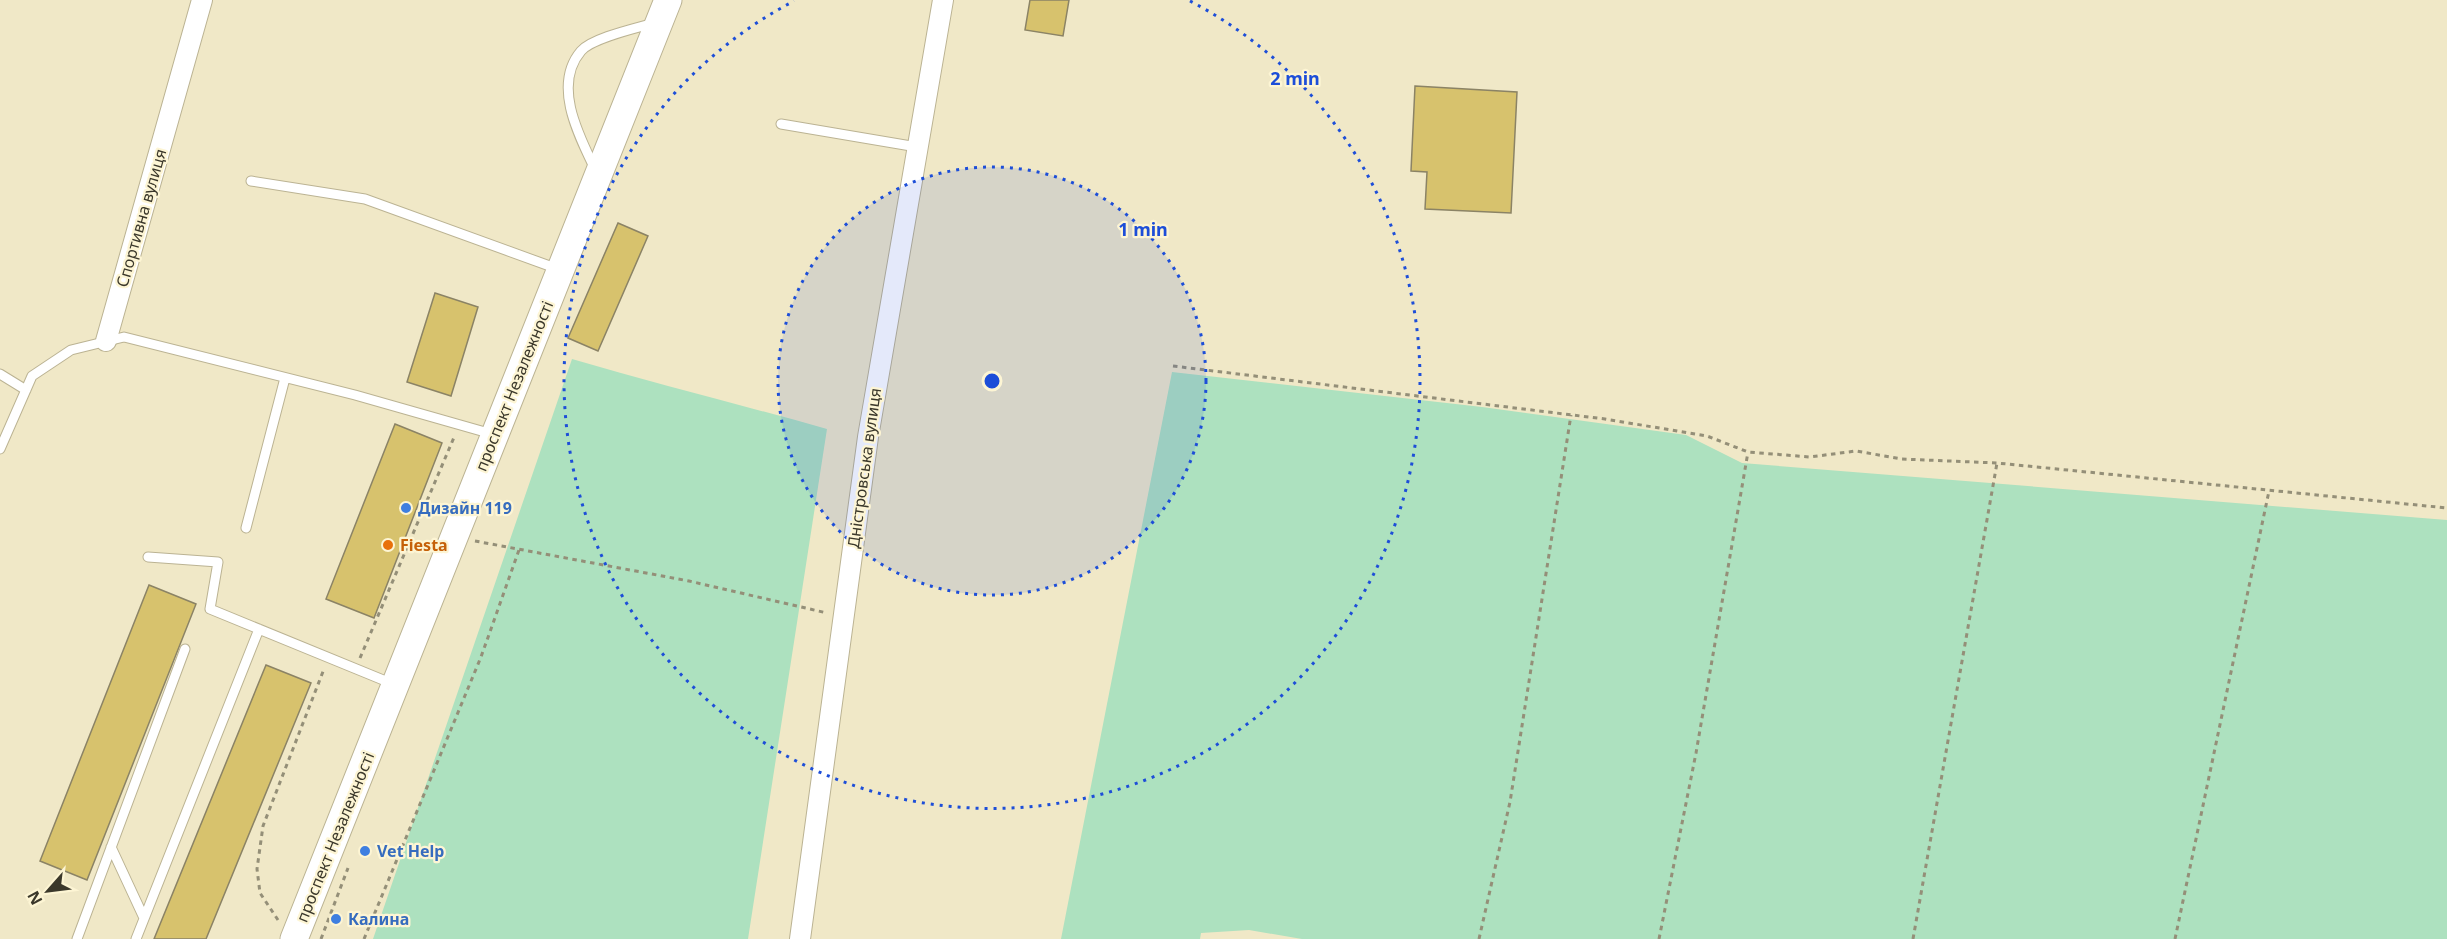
<svg xmlns="http://www.w3.org/2000/svg" width="2447" height="939" viewBox="0 0 2447 939" font-family="'Noto Sans',sans-serif">
	<style>
		.green { fill: #ade1bf }
		.building { fill: #d7c26d; stroke: #8b8365; stroke-width: 1.5 }
		.lines { fill: none; stroke-linecap: round; stroke-linejoin: round }
		.service-casing { stroke: #bbb393; stroke-width: 11 }
		.minor-casing { stroke: #bbb393; stroke-width: 22 }
		.secondary-casing { stroke: #bbb393; stroke-width: 29 }
		.path { stroke: #948f78; stroke-width: 3; stroke-dasharray: 4.5 4.5; stroke-linecap: butt }
		.service { stroke: #fff; stroke-width: 9 }
		.minor { stroke: #fff; stroke-width: 20 }
		.secondary { stroke: #fff; stroke-width: 27 }
		.ring { fill: none; stroke: #1d4ed8; stroke-width: 3; stroke-dasharray: 3 6 }
		.shop-dot { fill: #3f7fe0; stroke: #fdf5d4; stroke-width: 2 }
		.food-dot { fill: #e8710a; stroke: #fdf5d4; stroke-width: 2 }
		.labels { text-anchor: middle; dominant-baseline: central; stroke-width: 4.5; stroke-linejoin: round; paint-order: stroke }
		.street-label { font-size: 16px; fill: #3b382b; stroke: #fdf5d4 }
		.shop-label { font-size: 16px; font-weight: bold; fill: #366cbe; stroke: #fdf5d4; text-anchor: start }
		.food-label { font-size: 16px; font-weight: bold; fill: #c56008; stroke: #fdf5d4; text-anchor: start }
		.centre { fill: #1d4ed8; stroke: #fdf5d4; stroke-width: 3 }
		.ring-label { font-size: 18px; text-anchor: middle; font-weight: bold; fill: #1d4ed8; stroke: #fdf5d4; stroke-width: 4.5; stroke-linejoin: round; paint-order: stroke }
	</style>
	<rect width="100%" height="100%" fill="#f0e8c7"/>
	<path class="green" d="M572,359C657,384 742,405 827,429L748,939H373Z
		M1172,372L1482,407L1686,435L1742,463L2447,520V939H1302L1249,930L1201,933L1200,939H1061Z"/>
	<path class="building" d="M1030,0H1069L1063,36L1025,30Z
		M1415,86L1517,92L1511,213L1425,209L1427,172L1411,171Z
		M618,223L648,236L598,351L568,338Z
		M435,293L478,307L451,396L407,382Z
		M395,424L442,443L374,618L326,599Z
		M149,585L196,604L87,880L40,861Z
		M266,665L311,683L206,939H154Z"/>
	<g class="lines">
		<g class="service-casing">
			<path id="service" d="M781,124L917,147
				M595,169C579,136 552,85 581,51C592,38 637,28 654,23
				M251,181L365,199L558,269
				M0,374L26,390
				M0,449L32,376L71,350L124,337L355,395L492,434
				M246,528L285,378
				M148,557L218,562L210,609L393,684
				M111,847L144,918
				M77,939L185,649
				M136,939L259,629"/>
		</g>
		<g class="minor-casing">
			<path id="minor" d="M106,341L202,0
				M800,939L868,437L943,0"/>
		</g>
		<g class="secondary-casing">
			<path id="secondary" d="M294,939L668,0"/>
		</g>
		<path class="path" d="M1173,366L1605,419L1707,436L1748,452L1810,457L1856,451L1902,459L1997,463L2447,508
			M475,541L689,581L827,613
			M360,658L455,435
			M278,920L260,893L257,869L263,826L324,669
			M321,939L348,868
			M364,939L481,657L519,550
			M1479,939L1510,802L1571,415
			M1659,939L1696,753L1748,452
			M1913,939L1997,463
			M2175,939L2269,491"/>
		<use href="#service" class="service"/>
		<use href="#minor" class="minor"/>
		<use href="#secondary" class="secondary"/>
	</g>
	<circle cx="992" cy="381" r="214" fill="#1d4ed8" fill-opacity=".12"/>
	<g class="ring">
		<circle cx="992" cy="381" r="214"/>
		<path d="M1190 1A428 428 0 1 1 794 1"/>
	</g>
	<g class="shop-dot">
		<circle cx="406" cy="508" r="6"/>
		<circle cx="365" cy="851" r="6"/>
		<circle cx="336" cy="919" r="6"/>
	</g>
	<circle class="food-dot" cx="388" cy="545" r="6"/>
	<g class="labels">
		<g class="street-label">
			<text transform="translate(141 218) rotate(-74)">Спортивна вулиця</text>
			<text transform="translate(514 386) rotate(-68)">проспект Незалежності</text>
			<text transform="translate(864 468) rotate(-82)">Дністровська вулиця</text>
			<text transform="translate(335 837) rotate(-68)">проспект Незалежності</text>
		</g>
		<g class="shop-label">
			<text x="418" y="508">Дизайн 119</text>
			<text x="377" y="851">Vet Help</text>
			<text x="348" y="919">Калина</text>
		</g>
		<g class="food-label">
			<text x="400" y="545">Fiesta</text>
		</g>
	</g>
	<circle cx="992" cy="381" r="9" class="centre"/>
	<g class="ring-label">
		<text x="1295" y="85">2 min</text>
		<text x="1143" y="236">1 min</text>
	</g>
	<g transform="translate(48 891) rotate(242)" stroke="#fdf5d4" stroke-width="4.5" paint-order="stroke">
	<path d="M0-4.5L10 22L0 15L-10 22Z" fill="#3b382b"/>
	<text y="-9" font-size="16" font-weight="bold" text-anchor="middle" fill="#3b382b">N</text>
	</g>
</svg>
